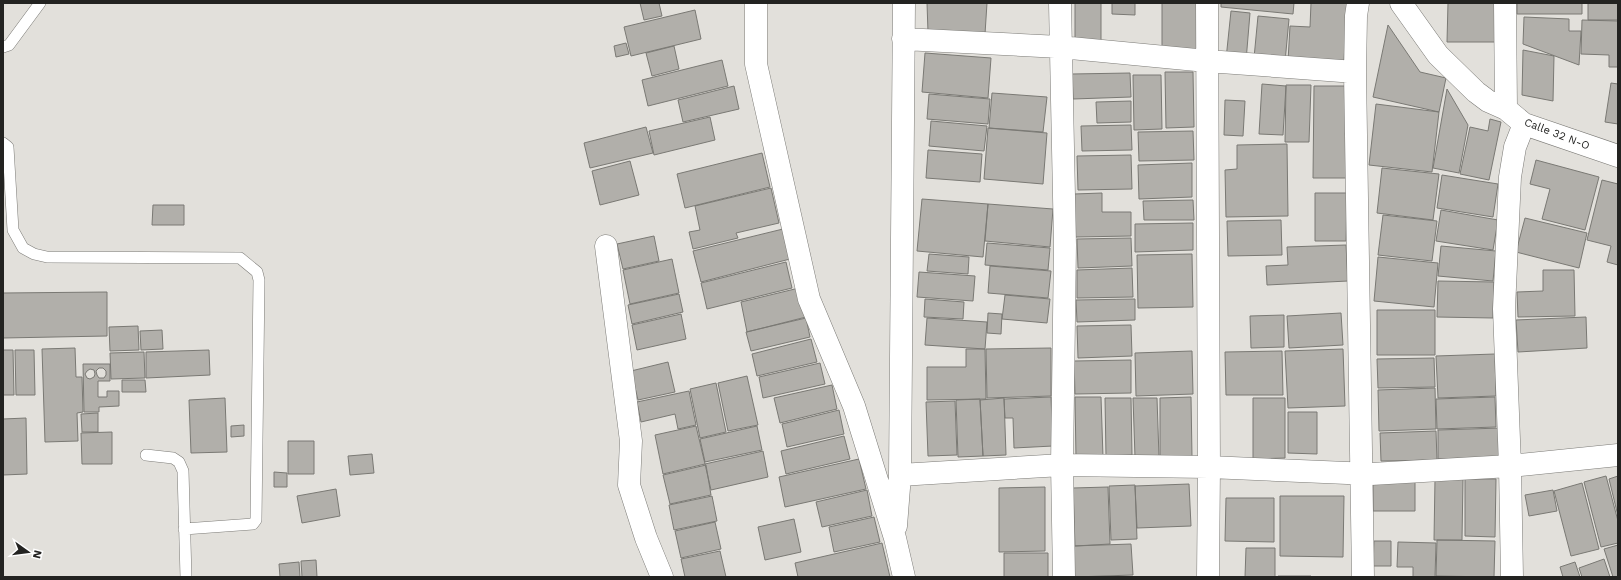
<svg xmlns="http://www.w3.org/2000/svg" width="1621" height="580" viewBox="0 0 1621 580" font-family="'Work Sans',sans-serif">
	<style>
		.building { fill: #b1afaa; stroke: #7a7974; fill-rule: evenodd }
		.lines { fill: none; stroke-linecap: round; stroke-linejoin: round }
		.service-casing { stroke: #7c7b77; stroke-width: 12 }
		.minor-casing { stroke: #7c7b77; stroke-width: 23 }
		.service { stroke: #fff; stroke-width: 11 }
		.minor { stroke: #fff; stroke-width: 22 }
		.labels { text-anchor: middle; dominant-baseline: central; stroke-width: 4; stroke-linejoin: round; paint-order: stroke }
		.street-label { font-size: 11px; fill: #232321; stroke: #fff }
	</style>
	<rect width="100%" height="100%" fill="#e2e0db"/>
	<path class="building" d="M640,3H659L662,16L644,20Z
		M927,3H987L985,34L928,32Z
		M1075,3H1101V43H1075Z
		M1112,3H1135V15L1112,14Z
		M1162,3H1200V53H1162Z
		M1221,3H1294L1293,14L1221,7Z
		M1311,3H1347L1344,63L1288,61L1290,26L1310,27Z
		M1448,3H1496V42H1447Z
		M1517,3H1582V14H1517Z
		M1588,3H1618V20H1588Z
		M695,10L701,39L631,56L624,27Z
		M1231,11L1250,13L1246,61L1226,59Z
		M1258,16L1289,19L1285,62L1254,58Z
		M1524,17L1569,19V31H1581L1579,65L1523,44Z
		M1582,20L1618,21V67H1609V55L1581,54Z
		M1388,25L1420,72L1446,78L1439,112L1373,97Z
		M626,43L629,54L616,57L614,46Z
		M674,46L679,69L652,76L646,53Z
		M1523,50L1554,56L1553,101L1522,95Z
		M925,53L991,58L988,98L922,92Z
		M722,60L728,86L648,106L642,80Z
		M1165,72H1193L1194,127L1166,128Z
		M1130,73L1131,97L1073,99L1072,74Z
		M1133,75H1161L1162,129L1134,130Z
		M1611,83L1618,84V124L1605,122Z
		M1262,84L1286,86L1283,135L1259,134Z
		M1286,85H1311L1309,142H1285Z
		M734,86L739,109L683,122L678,100Z
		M1314,86H1348V178H1313Z
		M1447,89L1468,125L1459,173L1433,168Z
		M992,93L1047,97L1043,132L989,128Z
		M929,94L990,99L988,124L927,119Z
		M1225,100L1245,101L1243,136L1224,135Z
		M1131,101V122L1097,123L1096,102Z
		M1376,104L1439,112L1432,172L1369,165Z
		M710,117L715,140L654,155L649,131Z
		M1490,119L1501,122L1489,180L1460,174L1470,127L1488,131Z
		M931,121L987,126L984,151L929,146Z
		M1131,125L1132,150L1082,151L1081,126Z
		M646,127L653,153L590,168L584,143Z
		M988,128L1047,133L1043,184L984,179Z
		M1193,131L1194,160L1139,161L1138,132Z
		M1287,144L1288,216L1226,217L1225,170L1237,169V145Z
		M928,150L982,154L980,182L926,178Z
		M762,153L770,187L685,208L677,174Z
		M1131,155L1132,189L1078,190L1077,156Z
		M1536,160L1599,177L1585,230L1542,219L1550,189L1530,184Z
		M630,161L639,195L600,205L592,171Z
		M1192,163V197L1139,199L1138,165Z
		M1382,168L1439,174L1433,220L1377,213Z
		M1442,175L1498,184L1493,217L1437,208Z
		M1602,180L1618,184V265L1607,262L1611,246L1587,240Z
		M771,188L779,223L736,233L738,238L693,249L689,232L700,230L695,206Z
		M1102,193V212H1131V236L1075,237L1074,194Z
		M1315,193H1347L1346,241H1315Z
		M922,199L988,204L983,257L917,251Z
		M1193,200L1194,220H1144L1143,201Z
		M988,204L1053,209L1050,247L985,241Z
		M153,205H184V225H152Z
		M1441,210L1498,220L1493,250L1436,241Z
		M1383,215L1437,221L1432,261L1378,255Z
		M1525,218L1587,233L1579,268L1516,252Z
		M1281,220L1282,255L1228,256L1227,221Z
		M1193,223V250L1135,252V224Z
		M783,229L790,259L701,282L693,251Z
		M654,236L659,261L623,269L617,244Z
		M1131,238L1132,266L1078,268L1077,239Z
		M987,243L1050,248L1048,270L985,265Z
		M1346,245L1348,281L1267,285L1266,266L1288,265L1287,247Z
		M1441,246L1496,251L1493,281L1438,276Z
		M929,254L969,257L968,274L927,271Z
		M1192,254L1193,307L1138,308L1137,255Z
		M1378,257L1438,263L1434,307L1374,301Z
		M672,259L679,293L630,304L623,270Z
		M786,262L792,288L707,309L701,283Z
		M990,266L1051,271L1048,298L988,293Z
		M1132,268L1133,297L1077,298V270Z
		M1543,270H1574L1575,316L1518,317L1517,292L1543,291Z
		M919,272L975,276L973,301L917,297Z
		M1438,281L1494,282L1493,318L1437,317Z
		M799,288L806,317L747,332L741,302Z
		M107,292V336L3,338V293Z
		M679,294L683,312L632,324L628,305Z
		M1005,295L1050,299L1047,323L1002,319Z
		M925,299L964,302L963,319L924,317Z
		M1135,299V320L1077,322L1076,300Z
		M1377,310H1435V355H1377Z
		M988,313L1002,314L1001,334L987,333Z
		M1341,313L1343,345L1289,348L1287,316Z
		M681,314L686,339L637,350L632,325Z
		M1284,315V347L1251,348L1250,316Z
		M1586,317L1587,348L1518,352L1516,320Z
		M806,318L810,337L751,351L746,332Z
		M927,318L987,322L985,349L925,345Z
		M1131,325L1132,356L1078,358L1077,326Z
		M138,326L139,350L110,351L109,327Z
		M162,330L163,349L141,350L140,331Z
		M811,339L817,362L757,376L752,354Z
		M75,348L76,377H82L83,412L77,413L78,441L45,442L42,349Z
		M1051,348V396L987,398L986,349Z
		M966,349H985L986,399L927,400V367H966Z
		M1343,349L1345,406L1288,408L1285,351Z
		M3,350H13L14,395H3Z
		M15,350H34L35,395H16Z
		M209,350L210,375L146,378V352Z
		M1192,351L1193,394L1136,396L1135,353Z
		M1282,351L1283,395H1226L1225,352Z
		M144,352L145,378L111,379L110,353Z
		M1495,354L1496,396L1438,398L1436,356Z
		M1434,358L1435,387L1378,388L1377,359Z
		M1131,360V393L1075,394L1074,361Z
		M668,362L675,392L638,400L631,371Z
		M820,363L825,384L763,398L759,377Z
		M83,364H110V381H98V397H107V391H119V406L99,407V412H84ZM99,368H103L106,371V375L104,378H99L97,375L96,371ZM90,369L94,370L95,374L94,377L90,379L87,378L85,374L87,371Z
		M747,376L758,425L728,431L718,383Z
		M122,380H145L146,392H122Z
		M716,383L726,432L700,438L690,389Z
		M832,385L837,409L780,423L774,398Z
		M1435,388L1436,429L1379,431L1378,390Z
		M689,391L696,425L678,429L675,414L641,422L637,402Z
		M1051,397L1053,446L1014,448L1013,418H1005L1004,399Z
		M1075,397H1101L1103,457L1076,458Z
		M1191,397L1192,457L1160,458V398Z
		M1495,397L1496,427L1437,429L1436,399Z
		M225,398L227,452L191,453L189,400Z
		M1004,398L1006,455L983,456L980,400Z
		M1105,398H1131L1132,455L1106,456Z
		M1133,398H1157L1159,457H1135Z
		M1253,398H1285V458L1253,459Z
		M980,399L983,456L958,457L956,400Z
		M955,401L957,455L928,456L926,402Z
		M839,410L844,434L787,447L782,424Z
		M1288,412H1317V454L1288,453Z
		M98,413V432H82L81,414Z
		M26,418L27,474L3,475V419Z
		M244,425V436L231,437V426Z
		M696,426L705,464L663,474L655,435Z
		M757,426L762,450L705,462L700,439Z
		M1501,428L1502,457L1438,459V430Z
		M1436,431L1437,460L1381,461L1380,433Z
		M112,432V464H82L81,433Z
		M844,436L850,459L786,474L781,451Z
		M288,441H314V474H288Z
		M763,451L768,477L711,490L705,464Z
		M372,454L374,473L350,475L348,456Z
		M859,459L866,489L785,507L779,477Z
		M706,465L711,495L670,504L663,475Z
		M274,472L287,473V487H274Z
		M1606,476L1618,521V543L1601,547L1584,482Z
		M1618,476V516L1609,479Z
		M1435,479H1463L1462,540H1434Z
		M1465,479H1496L1495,537L1465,536Z
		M1373,482H1415V511H1373Z
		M1582,483L1599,549L1571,556L1554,491Z
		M1189,484L1191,526L1137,528L1135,486Z
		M1135,485L1137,539L1111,540L1109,486Z
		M1045,487V551L999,552V488Z
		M1108,487L1110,544L1075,546L1073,488Z
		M336,489L340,516L302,523L297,496Z
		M867,490L872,516L822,527L816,502Z
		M1553,490L1557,511L1529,516L1525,495Z
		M712,496L717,521L674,530L669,505Z
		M1280,496H1344L1343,557L1280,556Z
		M1226,498H1274V542L1225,541Z
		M874,517L880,542L834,552L829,527Z
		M794,519L801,552L765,560L758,527Z
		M715,522L721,549L681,558L675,531Z
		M1437,540L1495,541L1494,577L1436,576Z
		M1374,541H1391V566H1373Z
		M1398,542L1436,543L1435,577H1413V567H1397Z
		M882,543L890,577H798L795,563Z
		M1131,544L1133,575L1074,577L1073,546Z
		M1618,545V577H1613L1604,549Z
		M1246,548H1275V577H1245Z
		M720,551L726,577H685L681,559Z
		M1004,553H1048V577H1004Z
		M1604,559L1610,577H1582L1579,568Z
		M316,560L317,577H302L301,561Z
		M299,562L300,577H280L279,564Z
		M1575,562L1580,577H1563L1560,567Z
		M1278,576H1311V577H1278Z"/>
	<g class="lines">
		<g class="service-casing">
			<path id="service" d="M3,47L9,45L40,3
				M3,143L8,147L13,230L23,248L34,254L47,257L240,258L257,272L259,280L256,520L253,524L184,529
				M146,455L173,458L179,462L183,471L186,577"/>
		</g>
		<g class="minor-casing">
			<path id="minor" d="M756,3V64L809,299L854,406L895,538L904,577
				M1060,3L1065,245L1062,465L1064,577
				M1207,3L1209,467L1208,577
				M1358,3L1356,16L1355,72L1363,577
				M1401,3L1438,55L1476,92L1488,101L1506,109L1524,124L1618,156
				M1505,3L1506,109
				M903,39L1060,47L1207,61L1355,72
				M606,246L631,441L629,485L646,538L662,577
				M900,475L1062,465L1209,467L1371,474L1510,466L1618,455
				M896,526L900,475L904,3
				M1512,577L1510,466L1504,309L1510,177L1515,147L1524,124"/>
		</g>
		<use href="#service" class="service"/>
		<use href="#minor" class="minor"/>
	</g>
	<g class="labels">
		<g class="street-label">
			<text transform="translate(1557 134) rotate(21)">Calle 32 N-O</text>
		</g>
	</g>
	<rect width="1621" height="580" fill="none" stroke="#232321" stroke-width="8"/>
	<g transform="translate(28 552) rotate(104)" stroke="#ffffff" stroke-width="3" paint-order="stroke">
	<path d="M0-3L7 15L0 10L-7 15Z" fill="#232321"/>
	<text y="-6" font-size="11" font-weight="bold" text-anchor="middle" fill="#232321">N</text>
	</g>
</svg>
